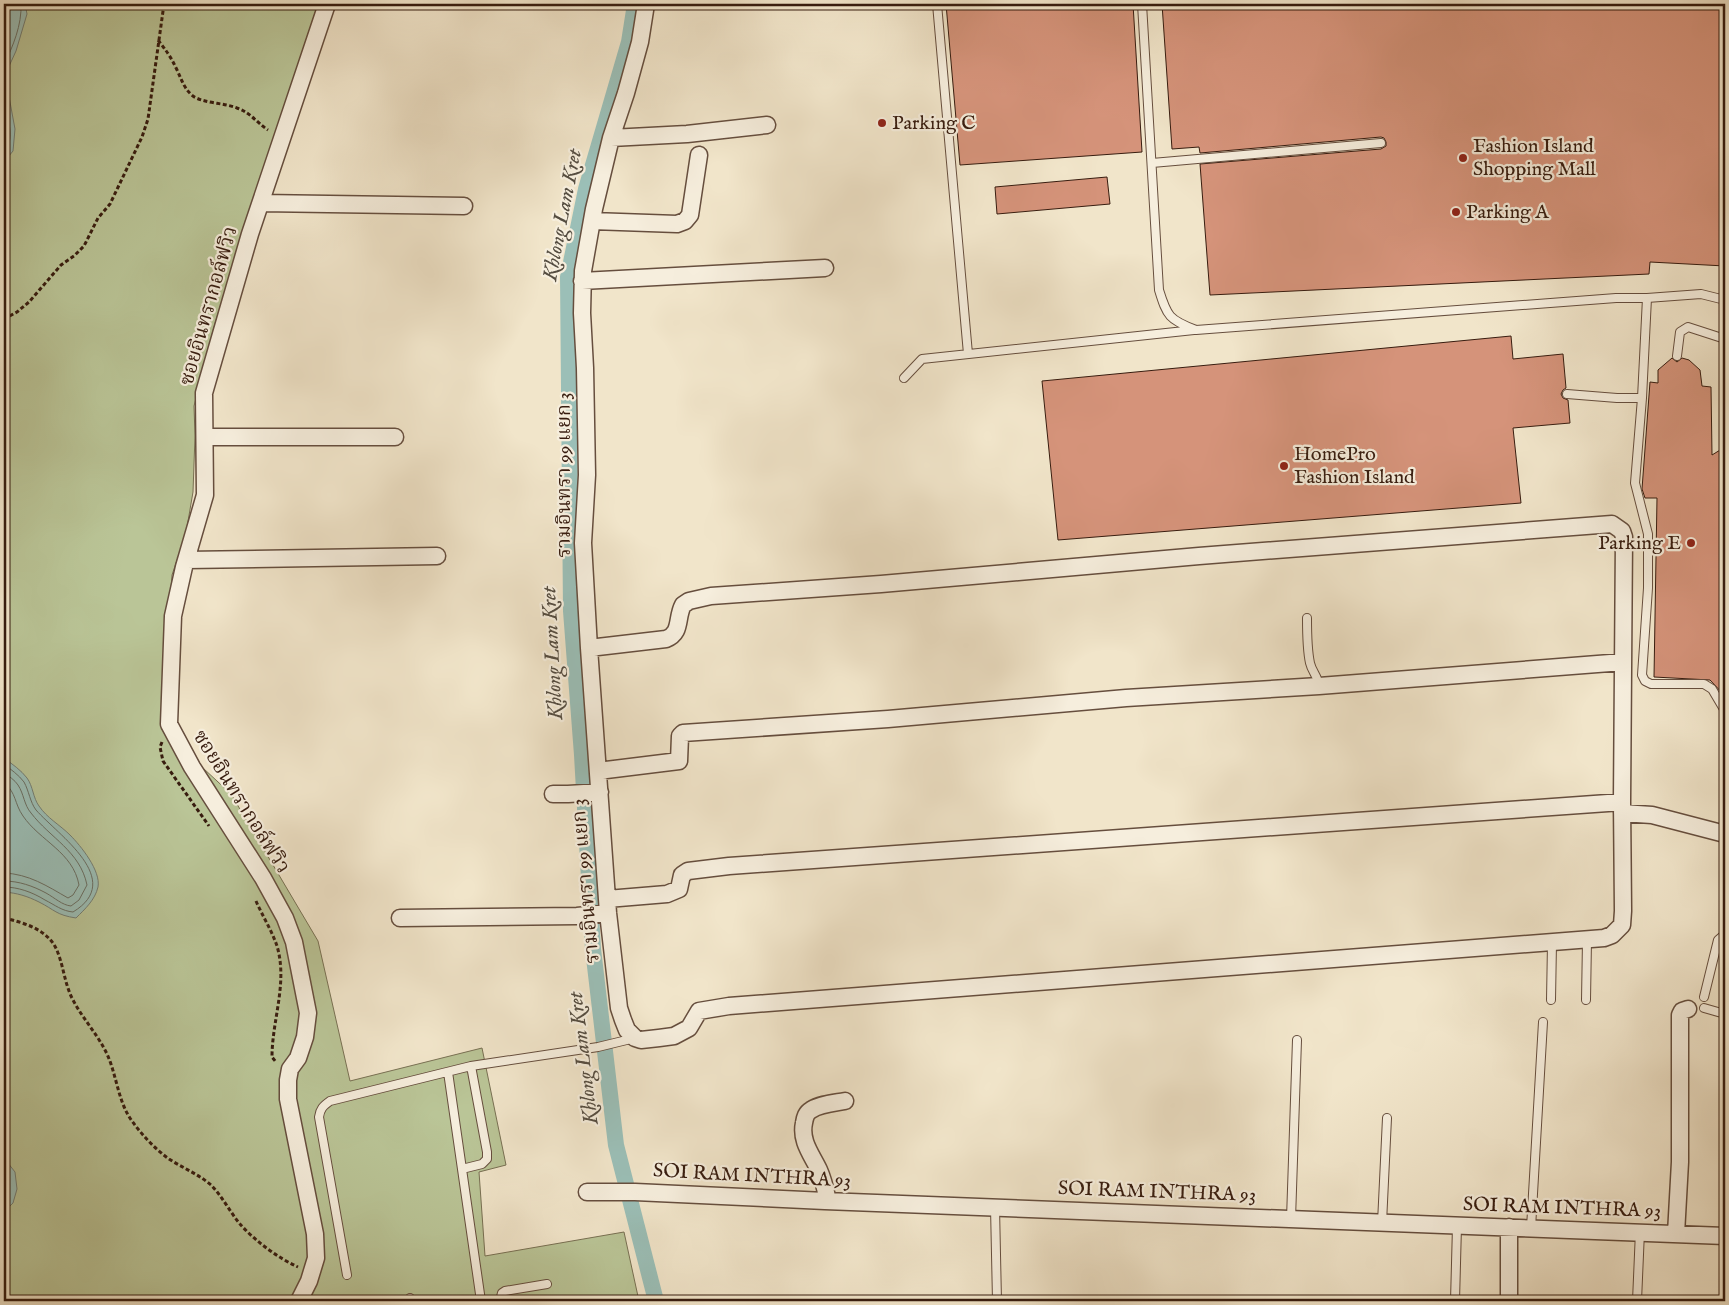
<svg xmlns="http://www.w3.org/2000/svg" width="1729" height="1305" viewBox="0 0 1729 1305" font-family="'IM FELL English','Noto Serif Thai',serif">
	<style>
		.green { fill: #bac597; stroke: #787053 }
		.water { fill: #9bbfb7; stroke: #737e74 }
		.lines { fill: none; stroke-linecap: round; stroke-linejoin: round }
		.shore { stroke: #696e63; stroke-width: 1 }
		.canal { stroke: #9bbfb7; stroke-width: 16 }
		.building { fill: #d5937a; stroke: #371c0f }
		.service-casing { stroke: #664e3e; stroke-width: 10 }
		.minor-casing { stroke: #664e3e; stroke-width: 19 }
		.path { stroke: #371c0f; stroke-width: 3; stroke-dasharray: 4 2.5; stroke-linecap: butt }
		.service { stroke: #f6eedd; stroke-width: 8 }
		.minor { stroke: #f6eedd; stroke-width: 16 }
		.poi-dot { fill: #8f2418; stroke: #f6eedd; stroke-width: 2 }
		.labels { text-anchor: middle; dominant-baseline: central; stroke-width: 4.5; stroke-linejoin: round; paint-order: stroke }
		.poi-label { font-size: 20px; fill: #371c0f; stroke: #f6eedd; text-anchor: start }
		.street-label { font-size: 20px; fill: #371c0f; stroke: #f6eedd }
		.water-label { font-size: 21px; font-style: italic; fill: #554d41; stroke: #f6eedd }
	</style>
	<rect width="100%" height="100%" fill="#f1e5ca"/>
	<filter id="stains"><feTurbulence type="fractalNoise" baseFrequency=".004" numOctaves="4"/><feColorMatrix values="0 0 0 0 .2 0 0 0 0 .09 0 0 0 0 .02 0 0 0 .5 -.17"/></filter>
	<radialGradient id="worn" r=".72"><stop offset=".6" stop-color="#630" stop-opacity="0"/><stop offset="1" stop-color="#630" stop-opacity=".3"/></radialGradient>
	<path class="green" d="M4,4H318L254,196L214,327L194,406L195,436L193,492L186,533L172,575L162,730L231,794L318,941L350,1081L482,1048L506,1165L479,1172L485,1256L624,1232L639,1301H4Z"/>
	<path class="water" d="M4,4H25L27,14L16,51L5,75L15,129L13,151L4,162Z
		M4,758C12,764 21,770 27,778C33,786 33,798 39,806C47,818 60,825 70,835C81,846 101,871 98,887C95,900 85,909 76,918C56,915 55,910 39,902C27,896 17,893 4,892Z
		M4,1158L15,1172L17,1189L13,1203L4,1212Z"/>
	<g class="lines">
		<path class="shore" d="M4,65C13,46 22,25 21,4
			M4,99C7,115 16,140 4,154
			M4,764C10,769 19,775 24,782C29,791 30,802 36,810C58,835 126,880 73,912C62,911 55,905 45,900C32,892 18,887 4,887
			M4,772C8,776 15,780 18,785C24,794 24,805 31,813C50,838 80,851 87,885L79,900L71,906C62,905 55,898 46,893C33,886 19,881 4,881
			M4,782C17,794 14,803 23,816C40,841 73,852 79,885L73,895L68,898C47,886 29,874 4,873"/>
		<path class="canal" d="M635,4L629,42L586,189L568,277L571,611L582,755L593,949L616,1145L656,1301"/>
	</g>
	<path class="building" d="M946,4H1133L1142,152L960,165Z
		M1162,4H1725V266L1650,262L1649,274L1210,295L1200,164L1381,149L1386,146V142L1384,138L1381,137L1200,153L1199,147L1172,149Z
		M1107,177L1110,204L997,214L995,187Z
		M1511,336L1513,359L1563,354L1566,388L1563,390L1561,394L1563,398L1568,400L1570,423L1513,428L1521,503L1058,540L1042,381Z
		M1672,358L1677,362L1682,358L1689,360L1700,370L1702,386L1711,387L1712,455L1725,447V696L1710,680L1654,677L1657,498H1645L1642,489L1650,382L1658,383V370Z"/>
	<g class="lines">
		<g class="service-casing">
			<path id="service" d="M937,4L968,354
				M1142,4L1159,290C1167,316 1169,320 1196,330L1616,298H1647L1701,294L1725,300
				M1152,163L1381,143
				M1647,298L1642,398L1635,483L1648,534V588L1642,675L1645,681L1651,684H1704L1712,689L1725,711
				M1677,356L1680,332L1688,327L1725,339
				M904,378L922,359L1194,330
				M1567,394L1617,398H1642
				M1307,618C1307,633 1307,649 1310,663C1312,672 1318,676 1319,686
				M1704,997L1718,940L1725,934
				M1551,1000L1552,943
				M1586,1000L1587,940
				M1704,1008L1725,1014
				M448,1072L481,1301
				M462,1169L482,1164L487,1159V1152L471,1066
				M995,1207L997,1301
				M1291,1219L1297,1040
				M1382,1223L1387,1118
				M1531,1228L1543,1022
				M347,1275L319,1117C320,1109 323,1106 330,1101L471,1066L598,1047L635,1038
				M410,1298V1301
				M500,1301L502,1293L505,1291L547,1284
				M1455,1301L1457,1226
				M1637,1301L1640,1231"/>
		</g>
		<g class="minor-casing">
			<path id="minor" d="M611,138L687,134L767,125
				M261,203L464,206
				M592,221L677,224L685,221L690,215L699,155
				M582,281L825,268
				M205,437H395
				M186,560L437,556
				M589,648L666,639C682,633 676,618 683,605L689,601L711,596L881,584L1199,556L1612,524L1622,531L1624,537L1622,802
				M598,771L679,761L680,736L683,733L888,719L1126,698L1319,686L1623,662
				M553,794H568L600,792
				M1622,813L1652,815L1725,834
				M607,899L667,894L679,889L682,875L688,871L729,866L1622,802L1623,911L1622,925L1612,935L1604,938L729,1006L699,1011L689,1028L674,1036L659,1038L641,1040L635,1038L627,1030L623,1020L619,1008L608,913L589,648L583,543L587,475L585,368L582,313L583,271L594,209L611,138L626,93L640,42L646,4
				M400,918L577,916L608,913
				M587,1192H635L825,1201L1725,1236
				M825,1201L827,1197C825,1187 823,1179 819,1170C812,1155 800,1141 804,1123C805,1117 806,1113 811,1110C820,1104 834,1103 845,1101
				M1509,1227V1301
				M1676,1234L1680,1162V1015L1682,1011L1688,1009
				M299,1301L309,1281L316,1258L315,1234L288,1099V1080L290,1069L298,1058L305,1037L308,1013L294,942L285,918L263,878L192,767L169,724L173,616L184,567L205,495L204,393L250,234L327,4"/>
		</g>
		<path class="path" d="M158,40C165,49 171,57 175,66C181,77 183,88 193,96C202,103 225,103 237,108C251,113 256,122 268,130
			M4,319L17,312L29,302L61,265L74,256L84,246L98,218L110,204L142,137L148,119L164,4
			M162,742L160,747L163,761L209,826
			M256,901C262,915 272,931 277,946C288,983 272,1020 272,1057L276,1062
			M4,918C25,923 50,930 58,953C64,969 65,985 73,1000C83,1019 98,1035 107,1054C117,1076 118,1102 132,1121C142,1135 155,1149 169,1159C183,1168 198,1174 211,1185C222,1196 230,1212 240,1224C255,1241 278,1258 298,1267"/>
		<use href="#service" class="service"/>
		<use href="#minor" class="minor"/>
	</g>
	<g class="poi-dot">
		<circle cx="882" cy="123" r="5"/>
		<circle cx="1463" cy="158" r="5"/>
		<circle cx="1456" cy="212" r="5"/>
		<circle cx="1284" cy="466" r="5"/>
		<circle cx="1691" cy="543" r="5"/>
	</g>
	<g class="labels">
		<g class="poi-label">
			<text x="892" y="123">Parking C</text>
			<text x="1473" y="146">Fashion Island<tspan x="1473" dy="23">Shopping Mall</tspan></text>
			<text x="1466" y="212">Parking A</text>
			<text x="1294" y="454">HomePro<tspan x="1294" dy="23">Fashion Island</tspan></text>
			<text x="1681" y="543" text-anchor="end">Parking E</text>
		</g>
		<g class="street-label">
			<text transform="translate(209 306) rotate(-74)">ซอยอินทรากอล์ฟวิว</text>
			<text transform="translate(564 475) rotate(-90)">รามอินทรา 99 แยก 3</text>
			<text transform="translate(241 802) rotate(58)">ซอยอินทรากอล์ฟวิว</text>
			<text transform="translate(586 881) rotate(-95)">รามอินทรา 99 แยก 3</text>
			<text transform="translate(752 1176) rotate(3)">SOI RAM INTHRA 93</text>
			<text transform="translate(1157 1192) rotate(2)">SOI RAM INTHRA 93</text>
			<text transform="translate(1562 1208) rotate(2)">SOI RAM INTHRA 93</text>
		</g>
		<g class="water-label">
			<text transform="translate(563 215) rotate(-79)">Khlong Lam Kret</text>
			<text transform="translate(553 653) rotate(-93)">Khlong Lam Kret</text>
			<text transform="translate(584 1058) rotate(-97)">Khlong Lam Kret</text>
		</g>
	</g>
	<rect width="1729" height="1305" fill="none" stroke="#f1e5ca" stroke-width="20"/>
	<rect x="5" y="5" width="1719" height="1295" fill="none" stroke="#371c0f" stroke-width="2.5"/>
	<rect x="10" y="10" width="1709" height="1285" fill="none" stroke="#371c0f"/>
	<rect width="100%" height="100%" filter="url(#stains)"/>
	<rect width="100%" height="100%" fill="url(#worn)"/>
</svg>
